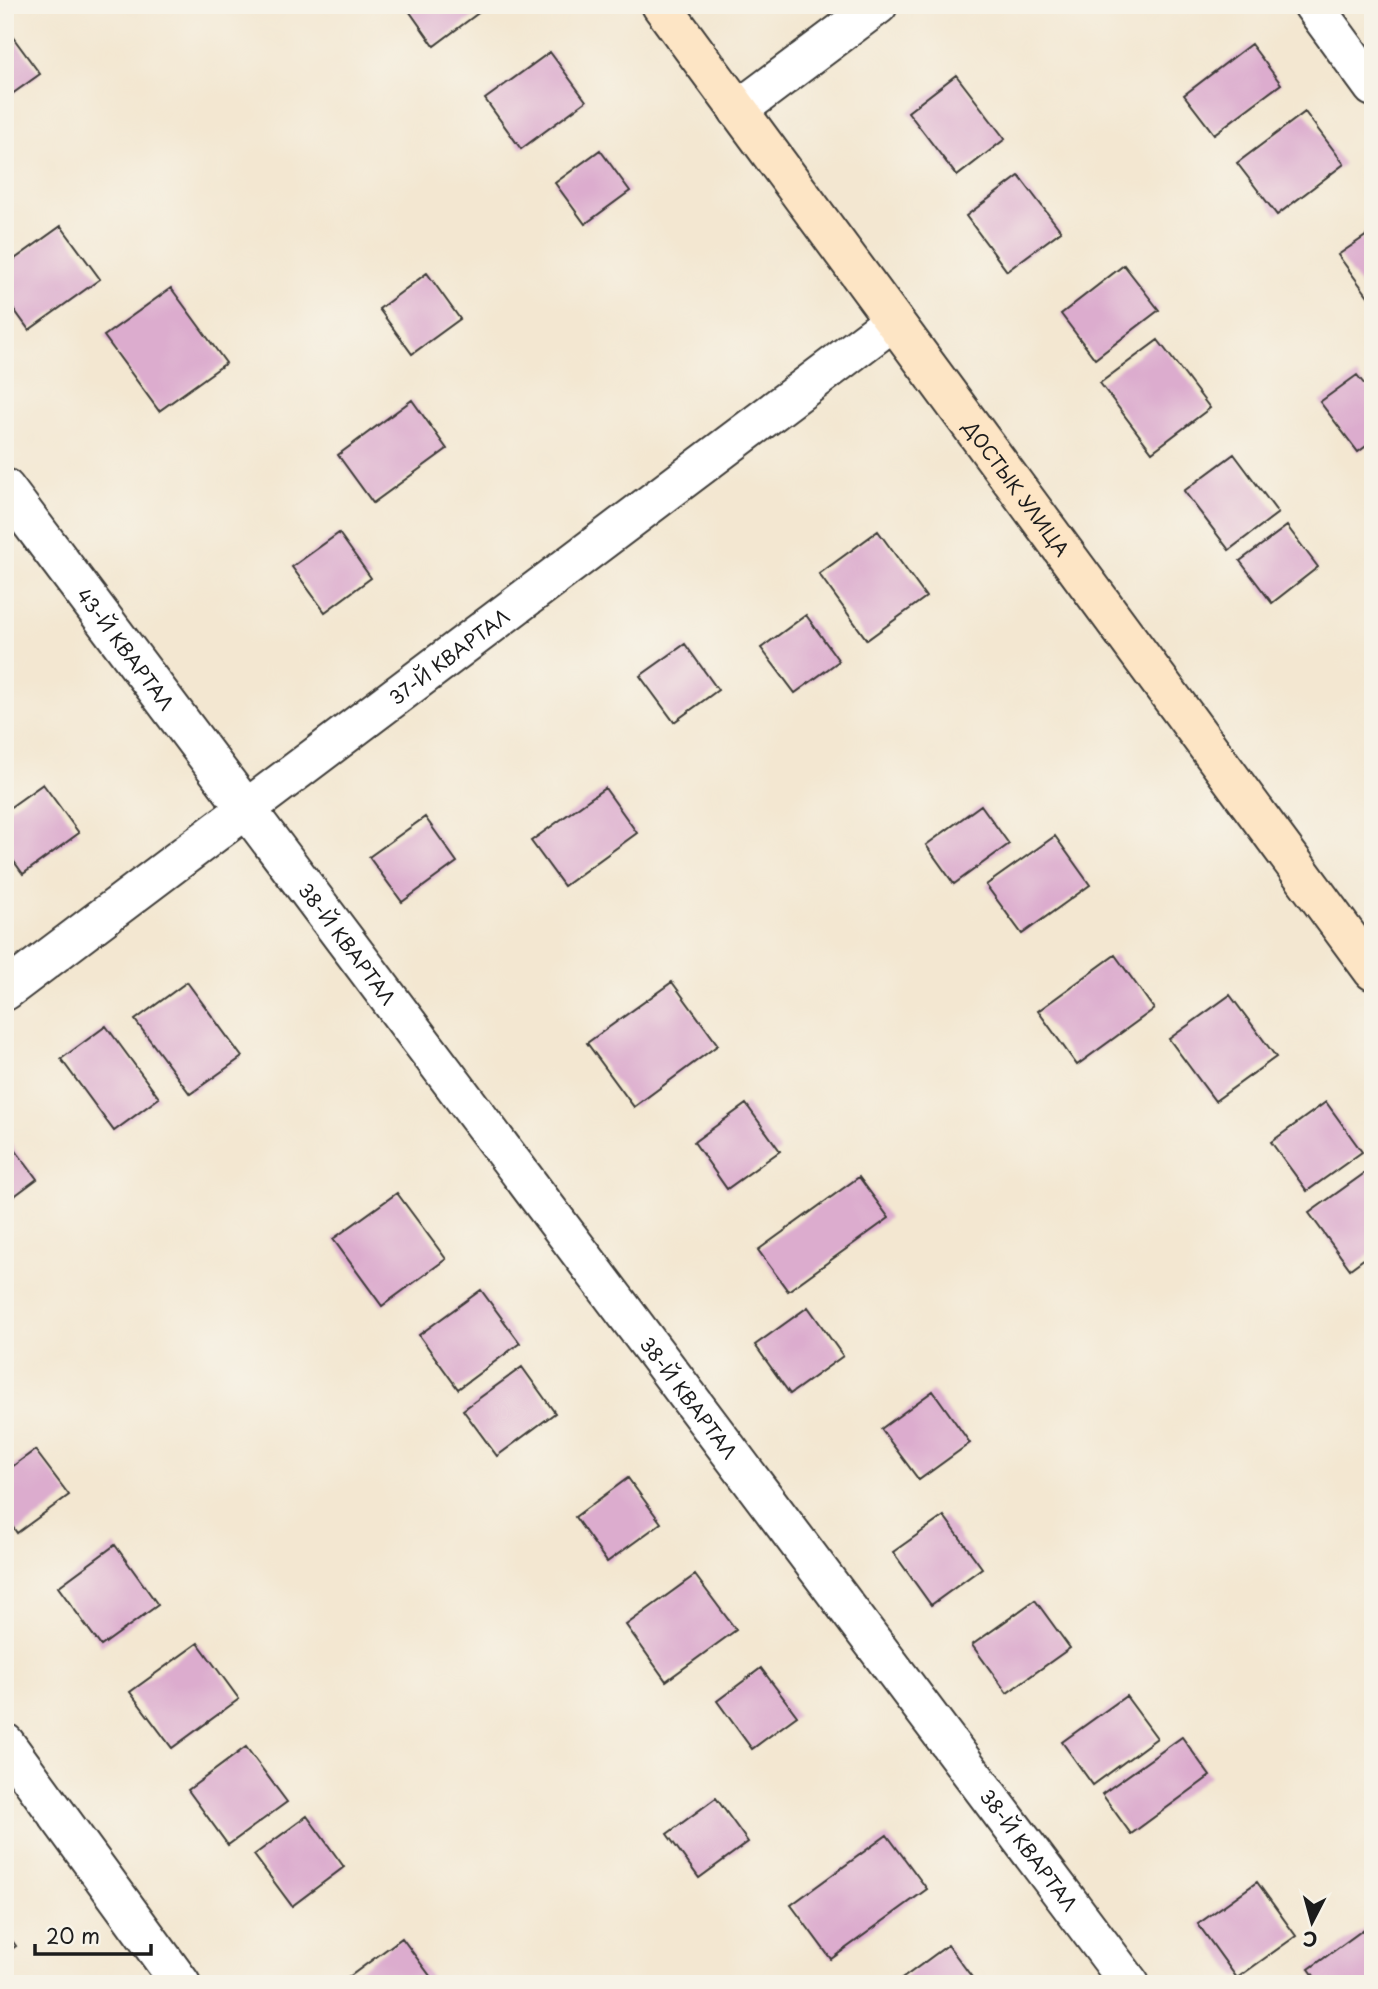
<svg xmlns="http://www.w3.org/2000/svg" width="1378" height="1989" viewBox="0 0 1378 1989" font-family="'Playpen Sans',sans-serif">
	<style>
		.building { fill: #dcacce }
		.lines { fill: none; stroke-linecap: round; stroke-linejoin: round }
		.street-casing { stroke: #3c3a37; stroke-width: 42 }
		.secondary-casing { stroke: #3c3a37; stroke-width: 42 }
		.street { stroke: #fff; stroke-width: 38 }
		.secondary { stroke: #fde5c5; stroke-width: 38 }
		.labels { text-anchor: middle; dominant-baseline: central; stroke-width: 7; stroke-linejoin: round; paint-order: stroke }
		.street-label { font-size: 19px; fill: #1c1c1c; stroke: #f7f3e8 }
	</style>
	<rect width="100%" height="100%" fill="#f7f3e8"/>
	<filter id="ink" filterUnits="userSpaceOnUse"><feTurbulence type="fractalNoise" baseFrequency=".0143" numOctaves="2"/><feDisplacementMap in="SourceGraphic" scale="14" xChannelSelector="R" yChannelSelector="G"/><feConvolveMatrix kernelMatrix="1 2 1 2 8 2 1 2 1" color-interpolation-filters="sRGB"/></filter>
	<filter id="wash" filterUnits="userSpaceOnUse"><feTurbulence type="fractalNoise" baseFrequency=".00686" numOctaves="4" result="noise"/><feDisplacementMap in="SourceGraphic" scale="28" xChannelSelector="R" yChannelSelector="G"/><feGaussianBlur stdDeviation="1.57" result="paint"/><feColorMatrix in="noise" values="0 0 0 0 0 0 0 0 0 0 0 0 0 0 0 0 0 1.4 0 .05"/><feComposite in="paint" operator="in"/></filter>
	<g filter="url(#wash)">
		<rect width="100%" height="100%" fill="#f3e7d1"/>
		<g id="blocks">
			<path class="building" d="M405,5H489L434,46Z
				M12,36L40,74L5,99V41Z
				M1251,44L1281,84L1214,134L1184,95Z
				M550,52L586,101L521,149L485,99Z
				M956,75L1005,139L957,176L908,112Z
				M1305,112L1344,164L1277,215L1237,163Z
				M600,150L630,191L585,224L555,183Z
				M1019,176L1061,231L1007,271L966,216Z
				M61,226L100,279L29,330L5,297V266Z
				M1373,231V303L1338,255Z
				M1124,265L1159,310L1095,359L1061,314Z
				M427,273L460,319L412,354L379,309Z
				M171,288L226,363L159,411L104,336Z
				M1158,340L1210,408L1152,452L1100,383Z
				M1357,375L1373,395V441L1358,452L1320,402Z
				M412,400L447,449L373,503L338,455Z
				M1234,454L1278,513L1229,550L1184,491Z
				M1287,526L1318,567L1272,603L1240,561Z
				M878,531L926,597L867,640L819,574Z
				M339,533L371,578L325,612L292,567Z
				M806,615L839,661L795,693L761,648Z
				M685,644L718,690L674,722L640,676Z
				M43,784L79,833L23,874L5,849V811Z
				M605,788L637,833L564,886L531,841Z
				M981,805L1009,844L954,884L926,845Z
				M425,817L457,862L402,902L369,857Z
				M1055,836L1090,885L1022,934L986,885Z
				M1115,955L1154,1009L1077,1065L1038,1011Z
				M187,982L242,1057L190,1094L135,1020Z
				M672,982L718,1045L634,1107L587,1043Z
				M1230,995L1276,1057L1215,1101L1169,1039Z
				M106,1026L159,1098L114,1131L61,1059Z
				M1326,1102L1362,1152L1307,1191L1271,1142Z
				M746,1104L780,1151L727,1189L694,1142Z
				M5,1136L37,1179L5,1203Z
				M1369,1170L1373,1176V1252L1350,1269L1309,1213Z
				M859,1177L889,1218L788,1291L758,1250Z
				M397,1193L446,1259L382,1306L333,1239Z
				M481,1290L520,1343L458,1389L419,1335Z
				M808,1307L843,1356L790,1394L755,1345Z
				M522,1367L555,1413L497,1456L463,1410Z
				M933,1391L970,1443L919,1480L881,1429Z
				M35,1450L69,1495L17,1533L5,1516V1472Z
				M628,1478L661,1523L607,1562L575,1517Z
				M944,1516L982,1568L931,1605L893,1552Z
				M115,1545L158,1605L101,1646L58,1587Z
				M695,1575L736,1630L666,1681L626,1625Z
				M1035,1600L1070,1648L1007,1693L972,1645Z
				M198,1643L239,1699L172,1748L130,1692Z
				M761,1668L797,1716L752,1749L717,1701Z
				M1126,1696L1157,1738L1093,1785L1062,1742Z
				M1182,1737L1210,1776L1131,1834L1102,1794Z
				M246,1747L287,1802L228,1845L188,1790Z
				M716,1798L748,1842L699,1878L667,1834Z
				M307,1816L344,1867L292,1906L254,1855Z
				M887,1835L927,1889L831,1959L791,1905Z
				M1257,1882L1296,1936L1237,1978L1198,1924Z
				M1367,1927L1373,1935V1984H1320L1309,1969Z
				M5,1931L16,1946L5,1954Z
				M402,1938L436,1984H348L345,1980Z
				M948,1945L977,1984H895Z"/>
		</g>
	</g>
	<g filter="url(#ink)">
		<use href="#blocks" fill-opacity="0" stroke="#3c3a37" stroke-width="2"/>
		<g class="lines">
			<g class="street-casing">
				<g id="street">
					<path d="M1313,5L1373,87"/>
					<path d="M738,110L878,5"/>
					<path id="s1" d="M5,488L1130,1984"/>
					<path id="s2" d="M5,991L893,321"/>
					<path d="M5,1743L181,1984"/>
				</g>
			</g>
			<g class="secondary-casing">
				<g id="secondary">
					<path id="s3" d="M661,5L1373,971"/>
				</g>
			</g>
			<use href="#street" class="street"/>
			<use href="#secondary" class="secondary"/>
		</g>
	</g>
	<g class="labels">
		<g class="street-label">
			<text stroke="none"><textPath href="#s3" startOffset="600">ДОСТЫК УЛИЦА</textPath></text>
			<text stroke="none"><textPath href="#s1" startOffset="201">43-Й КВАРТАЛ</textPath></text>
			<text stroke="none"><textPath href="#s2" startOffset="556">37-Й КВАРТАЛ</textPath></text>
			<text stroke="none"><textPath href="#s1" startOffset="570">38-Й КВАРТАЛ</textPath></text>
			<text stroke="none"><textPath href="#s1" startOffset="1138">38-Й КВАРТАЛ</textPath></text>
			<text stroke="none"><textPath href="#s1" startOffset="1704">38-Й КВАРТАЛ</textPath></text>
		</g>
	</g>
	<rect width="1378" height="1989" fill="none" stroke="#f7f3e8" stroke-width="28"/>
	<g transform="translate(1312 1922) rotate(186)" stroke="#f7f3e8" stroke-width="5" paint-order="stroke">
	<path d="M0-5L12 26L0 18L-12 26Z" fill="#1c1c1c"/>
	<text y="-10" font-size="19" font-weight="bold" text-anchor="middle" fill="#1c1c1c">С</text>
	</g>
	<path d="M35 1944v10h116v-10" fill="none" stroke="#1c1c1c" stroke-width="3.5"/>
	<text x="46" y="1944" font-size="21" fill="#1c1c1c" stroke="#f7f3e8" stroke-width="5" paint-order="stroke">20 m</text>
</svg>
